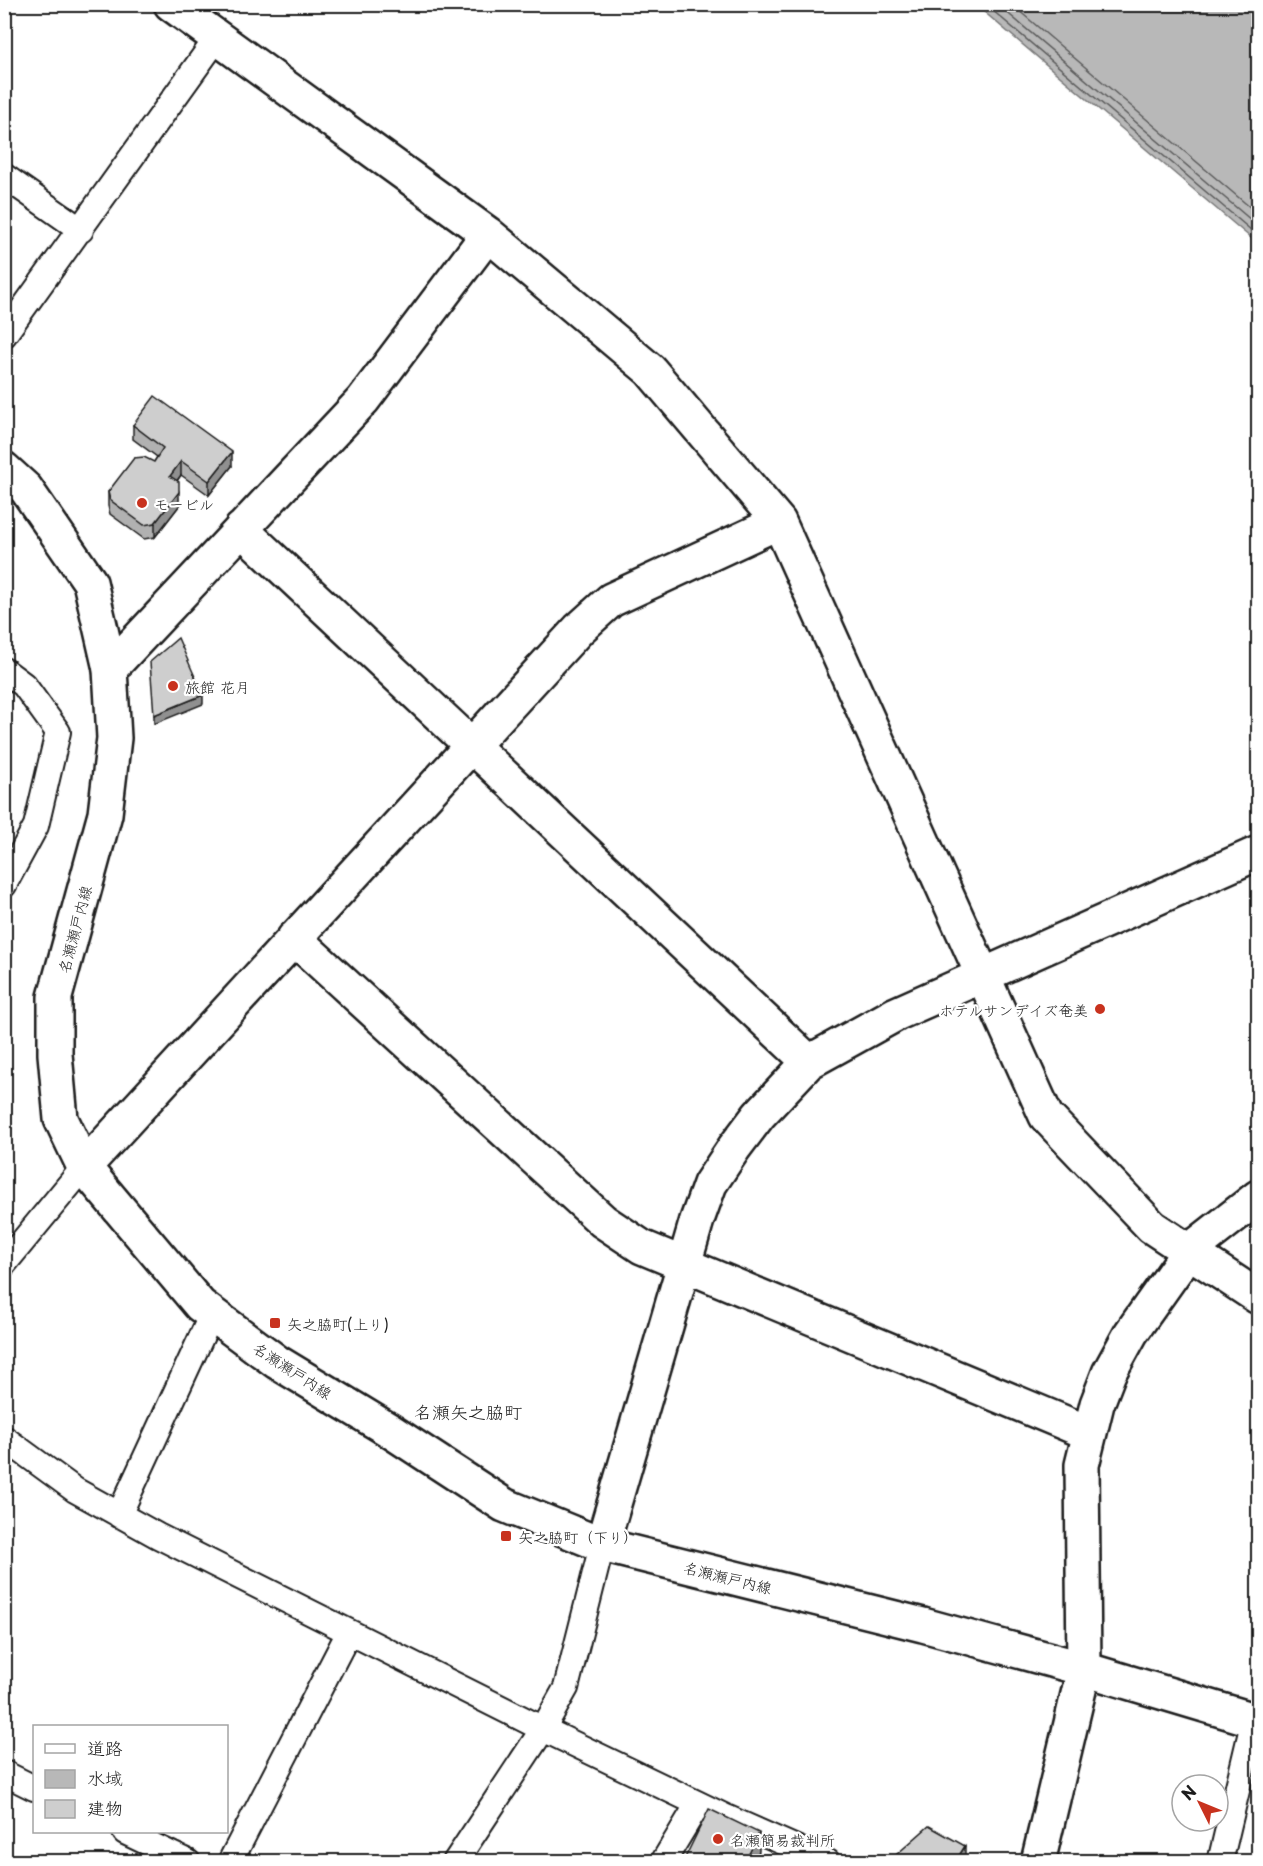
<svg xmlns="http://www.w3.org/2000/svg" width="1263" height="1866" viewBox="0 0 1263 1866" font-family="'Playpen Sans','Klee One',sans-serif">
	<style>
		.water { fill: #b8b8b8; stroke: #7a7a7a; stroke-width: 1.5 }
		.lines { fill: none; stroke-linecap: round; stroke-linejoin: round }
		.shore { stroke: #5a5a5a; stroke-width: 1.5 }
		.street-casing { stroke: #1c1c1c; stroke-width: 28 }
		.secondary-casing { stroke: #1c1c1c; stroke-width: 38 }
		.primary-casing { stroke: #1c1c1c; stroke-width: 38 }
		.street { stroke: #fff; stroke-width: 24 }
		.secondary { stroke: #fff; stroke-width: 33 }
		.primary { stroke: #fff; stroke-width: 33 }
		.wall { fill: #b1b1b1; stroke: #1c1c1c; stroke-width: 1.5 }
		.shaded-wall { fill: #909090; stroke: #1c1c1c; stroke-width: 1.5 }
		.building { fill: #cecece; stroke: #1c1c1c; stroke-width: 1.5 }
		.poi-dot { fill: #c8321e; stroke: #fff; stroke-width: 2 }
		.labels { text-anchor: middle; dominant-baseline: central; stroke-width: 4.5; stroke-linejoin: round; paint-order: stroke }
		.poi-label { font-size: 15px; fill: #1c1c1c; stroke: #fff; text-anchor: start }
		.street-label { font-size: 15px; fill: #1c1c1c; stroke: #fff }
		.quarter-label { font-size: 18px; fill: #1c1c1c; stroke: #fff }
	</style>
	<rect width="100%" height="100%" fill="#fff"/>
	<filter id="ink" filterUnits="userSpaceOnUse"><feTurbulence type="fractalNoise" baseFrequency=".0167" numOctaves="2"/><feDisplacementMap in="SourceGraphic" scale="12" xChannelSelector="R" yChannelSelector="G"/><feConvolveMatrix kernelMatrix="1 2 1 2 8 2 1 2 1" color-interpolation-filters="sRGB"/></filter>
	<g filter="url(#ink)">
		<path class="water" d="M976,5H1258V244Z"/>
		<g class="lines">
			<path class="shore" d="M985,4L1258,236
				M997,4L1258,226
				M1011,4L1258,214"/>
			<g class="street-casing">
				<path id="street" d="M4,176L81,230
					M4,335L217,38
					M4,670L24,685L58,732L36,826L4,885
					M4,1264L84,1167
					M4,1438L75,1490L158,1536L543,1729L726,1817L828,1862
					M119,1515L212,1314
					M4,1773L34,1788
					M125,1832L188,1862
					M230,1862L349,1632
					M455,1862L543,1729L566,1688L602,1545
					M663,1862L698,1804
					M1220,1862L1254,1719"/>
			</g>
			<g class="secondary-casing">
				<path id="secondary" d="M171,4L488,234L650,370L779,522L1046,1116L1152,1227L1258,1297
					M241,529L809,1062
					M110,669L363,400L488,234
					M294,938L603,1221L642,1247L1089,1433
					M84,1167L579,629L611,600L779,522
					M602,1545L697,1220L710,1184L734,1148L759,1115L809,1062L896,1014L1258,853
					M1038,1862L1084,1669L1082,1465L1097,1404L1109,1373L1131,1333L1189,1251L1258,1197"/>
			</g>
			<g class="primary-casing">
				<path id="primary" d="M4,469L26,489L90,582L110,669L114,738L105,814L55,997V1054L61,1119L84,1167L200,1305L277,1362L389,1430L504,1505L602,1545L923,1625L1084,1669L1258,1721"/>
			</g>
			<use href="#street" class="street"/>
			<use href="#secondary" class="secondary"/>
			<use href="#primary" class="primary"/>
		</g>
		<path class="wall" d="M133,425L232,466L209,495L181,475L177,481L179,506L155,537L144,539L110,514L108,506V492L154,462L157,457L133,439Z"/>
		<path class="shaded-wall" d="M232,452V466L209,495V481Z
			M181,461V475L170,490V476Z
			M179,492V506L155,537V523Z
			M203,695V704L154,724V715Z
			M759,1833V1851L754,1862L745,1861Z
			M965,1846V1856L961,1862H955Z"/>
		<path class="building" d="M155,396L232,452L209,481L181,461L170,476L179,482V492L155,523L144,525L110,500L108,492L134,458L144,457L154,462L163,448L133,425Z
			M178,638L203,695L154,715L150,662Z
			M709,1809L759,1833L745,1862H683Z
			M929,1826L965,1846L955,1862H888Z
			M811,1857L818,1862H808Z"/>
	</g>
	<g class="poi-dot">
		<circle cx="142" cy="503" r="6"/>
		<circle cx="173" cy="686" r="6"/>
		<circle cx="1100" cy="1009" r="6"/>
		<rect x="269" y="1317" width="12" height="12" rx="3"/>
		<rect x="500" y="1530" width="12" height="12" rx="3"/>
		<circle cx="718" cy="1839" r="6"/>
	</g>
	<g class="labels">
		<g class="poi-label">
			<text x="154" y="503">モービル</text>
			<text x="185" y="686">旅館 花月</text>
			<text x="1088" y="1009" text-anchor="end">ホテルサンデイズ奄美</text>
			<text x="287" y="1323">矢之脇町(上り)</text>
			<text x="518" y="1536">矢之脇町（下り）</text>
			<text x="730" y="1839">名瀬簡易裁判所</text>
		</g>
		<g class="street-label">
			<text transform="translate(74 929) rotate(-75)">名瀬瀬戸内線</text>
			<text transform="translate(293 1370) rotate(33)">名瀬瀬戸内線</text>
			<text transform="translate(728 1577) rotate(14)">名瀬瀬戸内線</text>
		</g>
		<g class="quarter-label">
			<text x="468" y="1411">名瀬矢之脇町</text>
		</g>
	</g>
	<rect width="1263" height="1866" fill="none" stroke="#fff" stroke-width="24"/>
	<rect x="12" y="12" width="1239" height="1842" fill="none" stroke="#1c1c1c" stroke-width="2" filter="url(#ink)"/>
	<rect x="33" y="1725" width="195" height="108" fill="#ffffff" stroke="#a4a4a4" stroke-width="1.5"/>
	<rect x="45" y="1744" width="30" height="9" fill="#ffffff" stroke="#a4a4a4" stroke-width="1.5"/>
	<text x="87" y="1755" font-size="18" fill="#1c1c1c">道路</text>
	<rect x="45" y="1770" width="30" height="18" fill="#b8b8b8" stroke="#a4a4a4" stroke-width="1.5"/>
	<text x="87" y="1785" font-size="18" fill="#1c1c1c">水域</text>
	<rect x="45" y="1800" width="30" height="18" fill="#cecece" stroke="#a4a4a4" stroke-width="1.5"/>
	<text x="87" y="1815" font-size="18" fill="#1c1c1c">建物</text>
	<g transform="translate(1200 1803) rotate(313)"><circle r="28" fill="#ffffff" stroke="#a4a4a4" stroke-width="1.5"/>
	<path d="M0-4.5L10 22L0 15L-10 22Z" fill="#c8321e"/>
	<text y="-9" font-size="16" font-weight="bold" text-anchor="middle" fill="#1c1c1c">N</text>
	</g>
</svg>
